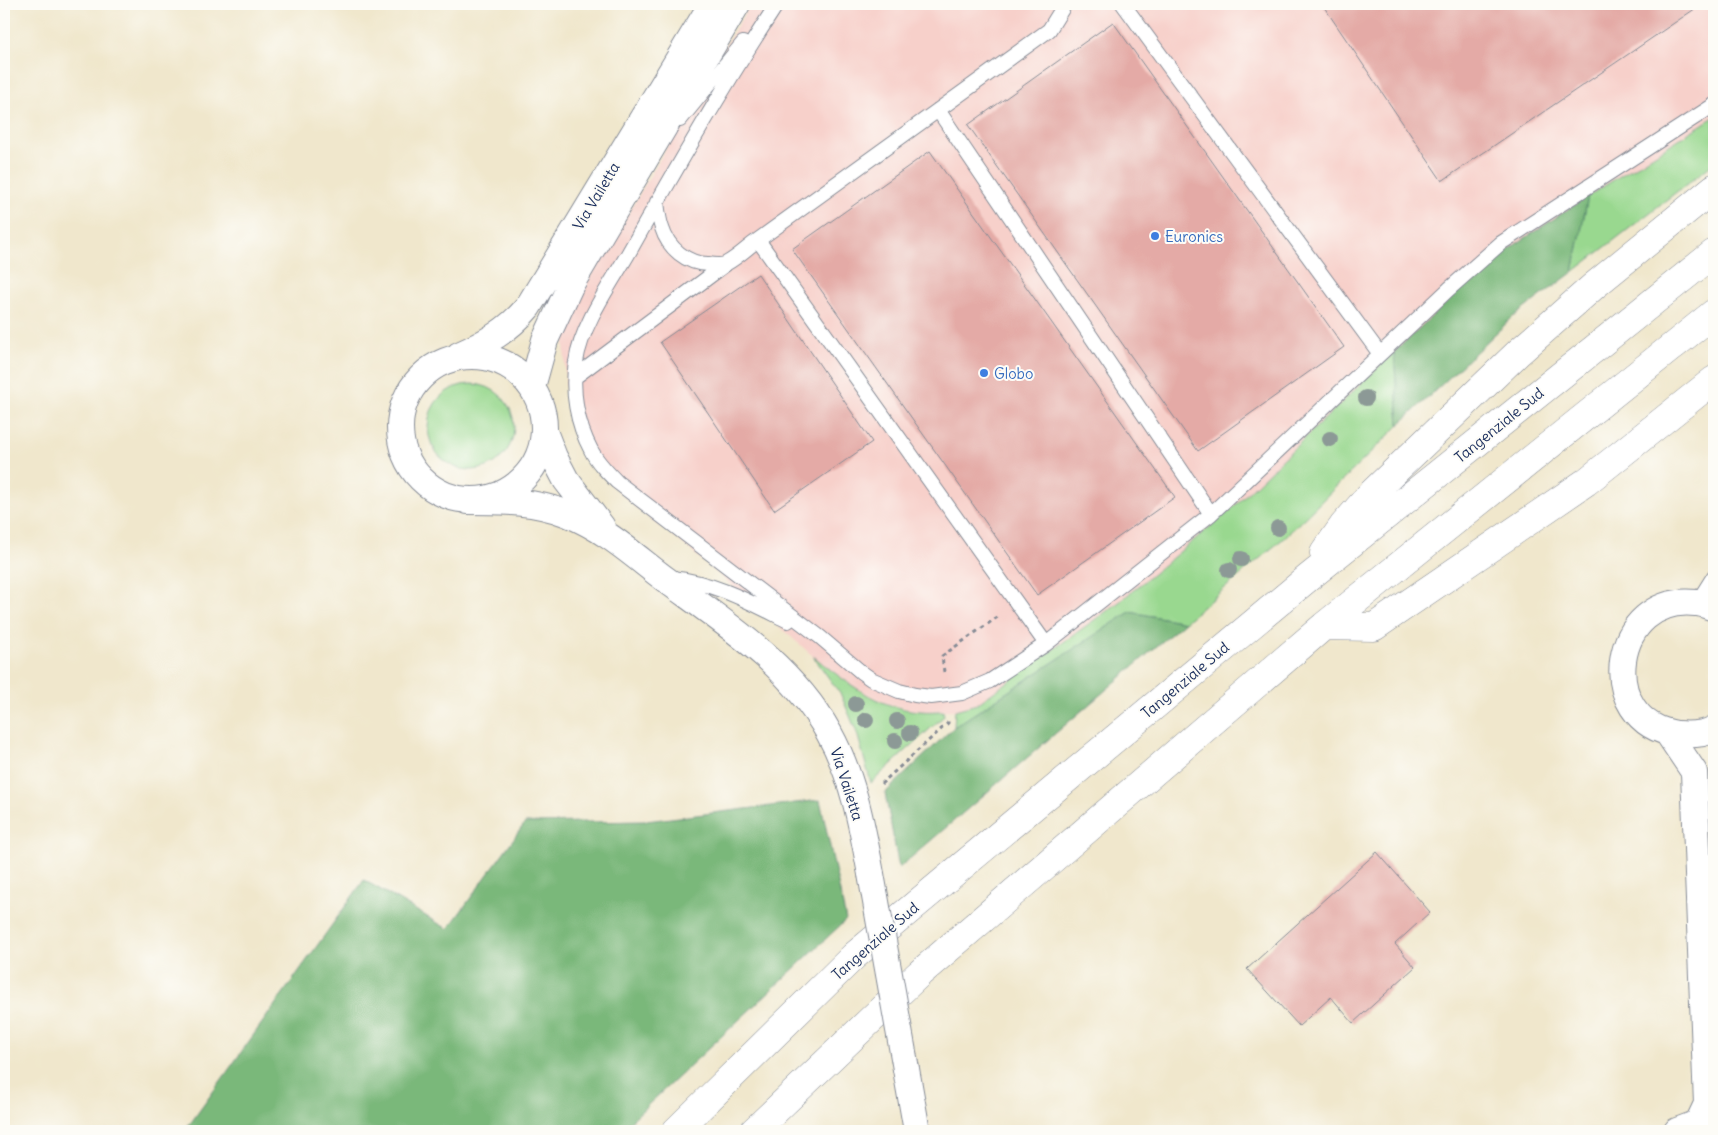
<svg xmlns="http://www.w3.org/2000/svg" width="1718" height="1135" viewBox="0 0 1718 1135" font-family="Delius,sans-serif">
	<style>
		.built { fill: #f7d0ca }
		.green { fill: #99d88f; stroke: #5a8476 }
		.forest { fill: #7ab87a; stroke: #4a746c }
		.building { fill: #e4aaa6 }
		.lines { fill: none; stroke-linecap: round; stroke-linejoin: round }
		.service-casing { stroke: #868b95; stroke-width: 16 }
		.minor-casing { stroke: #868b95; stroke-width: 28 }
		.trunk-casing { stroke: #868b95; stroke-width: 29 }
		.path { stroke: #868b95; stroke-width: 3; stroke-dasharray: 4 4; stroke-linecap: butt }
		.service { stroke: #fff; stroke-width: 14 }
		.minor { stroke: #fff; stroke-width: 26 }
		.trunk { stroke: #fff; stroke-width: 28 }
		.minor-bridge-casing { stroke: #868b95; stroke-width: 28; stroke-linecap: butt }
		.minor-bridge { stroke: #fff; stroke-width: 26 }
		.tree { fill: #8c9996 }
		.shop-dot { fill: #3f7fe0; stroke: #fdfcf7; stroke-width: 2 }
		.labels { text-anchor: middle; dominant-baseline: central; stroke-width: 4; stroke-linejoin: round; paint-order: stroke }
		.street-label { font-size: 15px; fill: #1b2f5e; stroke: #fdfcf7 }
		.shop-label { font-size: 15px; fill: #366cbe; stroke: #fdfcf7; text-anchor: start }
	</style>
	<rect width="100%" height="100%" fill="#fdfcf7"/>
	<filter id="ink" filterUnits="userSpaceOnUse"><feTurbulence type="fractalNoise" baseFrequency=".02" numOctaves="2"/><feDisplacementMap in="SourceGraphic" scale="10" xChannelSelector="R" yChannelSelector="G"/><feConvolveMatrix kernelMatrix="1 2 1 2 8 2 1 2 1" color-interpolation-filters="sRGB"/></filter>
	<filter id="wash" filterUnits="userSpaceOnUse"><feTurbulence type="fractalNoise" baseFrequency=".0096" numOctaves="4" result="noise"/><feDisplacementMap in="SourceGraphic" scale="20" xChannelSelector="R" yChannelSelector="G"/><feGaussianBlur stdDeviation="1.12" result="paint"/><feColorMatrix in="noise" values="0 0 0 0 0 0 0 0 0 0 0 0 0 0 0 0 0 1.4 0 .05"/><feComposite in="paint" operator="in"/></filter>
	<g filter="url(#wash)">
		<rect width="100%" height="100%" fill="#f0e7cc"/>
		<path class="built" d="M750,4H1714V117L1588,196L1513,246L1468,282L1229,511L1118,603L977,704L955,710L918,711L885,703L850,685L813,656L679,540L640,511L598,472L574,426L566,390L564,343L578,295L607,250Z"/>
		<path class="green" d="M1714,117V163L1573,272L1588,196Z
			M1394,352L1399,425L1285,537L1185,622L1130,612L954,727L955,710L977,704L1118,603L1229,511Z
			M428 427a43 43 0 1 1 86 0a43 43 0 1 1-86 0Z
			M813,656C845,681 878,709 920,711C928,712 936,711 943,711L944,716L871,783L857,733L841,695Z"/>
		<path class="forest" d="M1588,196L1573,272L1513,317L1399,425L1394,352L1468,282L1513,246Z
			M1130,612L1185,622L899,868L885,793L954,727Z
			M820,800L846,920L620,1131H185L364,880L448,929L525,823L646,821Z"/>
		<g id="blocks">
			<path class="building" d="M1322,4H1702L1442,181Z
				M1113,22L1344,347L1198,451L968,125Z
				M930,151L1175,497L1037,595L792,249Z
				M758,274L872,442L774,510L660,342Z
				M1377,852L1430,912L1395,944L1415,967L1353,1023L1331,997L1299,1026L1247,969Z"/>
		</g>
	</g>
	<g filter="url(#ink)">
		<use href="#blocks" fill-opacity="0" stroke="#868b95" stroke-width="1"/>
		<g class="lines">
			<g class="service-casing">
				<path id="service" d="M777,4C724,85 676,169 628,254C610,285 581,326 576,362C571,391 577,424 591,450C597,462 607,472 617,482L820,637L861,672L871,679L899,691L915,695L931,697L962,693L990,681L1046,644L1211,514L1449,289L1501,243L1714,105
					M1123,4L1380,354
					M938,110L1211,514
					M680,120L743,43
					M657,202C658,210 659,220 662,228C668,248 687,264 708,264C714,265 722,266 727,263C738,257 748,247 758,240
					M575,377L726,264
					M671,578C714,582 750,602 788,621
					M1697,603L1714,576
					M1046,644L758,240L1049,30L1065,4"/>
			</g>
			<g class="minor-casing">
				<path id="minor" d="M459,355C486,343 509,330 528,307L712,4
					M400 428a72 72 0 1 1 144 0a72 72 0 1 1-144 0Z
					M532,387L545,340L571,284L737,4
					M545,434L554,457L566,480L602,527
					M468,501C502,501 536,501 568,514C607,530 633,555 665,579C726,624 791,665 829,733C853,776 862,826 871,874
					M1714,608C1708,606 1702,603 1696,603C1611,593 1593,722 1677,734C1689,735 1703,735 1714,729
					M1667,732L1694,772L1707,1104L1698,1123L1677,1131
					M906,1069L917,1131"/>
			</g>
			<g class="trunk-casing">
				<path id="trunk" d="M1324,553L1343,526L1369,496L1519,352L1595,285L1714,188
					M1324,626L1374,627L1586,482L1714,380
					M676,1131L854,956L1308,578L1714,253
					M754,1131L920,973L1324,626L1714,313"/>
			</g>
			<path class="path" d="M944,672L942,656L999,616
				M881,784L948,723V718"/>
			<use href="#service" class="service"/>
			<use href="#minor" class="minor"/>
			<use href="#trunk" class="trunk"/>
			<g class="minor-bridge-casing">
				<path id="minor-bridge" d="M871,874L906,1069"/>
			</g>
			<use href="#minor-bridge" class="minor-bridge"/>
		</g>
		<g class="tree">
			<circle cx="1366" cy="398" r="8"/>
			<circle cx="1330" cy="439" r="8"/>
			<circle cx="1278" cy="528" r="8"/>
			<circle cx="1241" cy="559" r="8"/>
			<circle cx="1229" cy="570" r="8"/>
			<circle cx="856" cy="704" r="8"/>
			<circle cx="866" cy="720" r="8"/>
			<circle cx="897" cy="721" r="8"/>
			<circle cx="910" cy="733" r="8"/>
			<circle cx="895" cy="741" r="8"/>
		</g>
	</g>
	<g class="shop-dot">
		<circle cx="1155" cy="236" r="5"/>
		<circle cx="984" cy="373" r="5"/>
	</g>
	<g class="labels">
		<g class="street-label">
			<text transform="translate(596 196) rotate(-59)">Via Vailetta</text>
			<text transform="translate(1499 425) rotate(-39)">Tangenziale Sud</text>
			<text transform="translate(1185 680) rotate(-40)">Tangenziale Sud</text>
			<text transform="translate(847 784) rotate(72)">Via Vailetta</text>
			<text transform="translate(875 941) rotate(-41)">Tangenziale Sud</text>
		</g>
		<g class="shop-label">
			<text x="1165" y="236">Euronics</text>
			<text x="994" y="373">Globo</text>
		</g>
	</g>
	<rect width="1718" height="1135" fill="none" stroke="#fdfcf7" stroke-width="20"/>
</svg>
